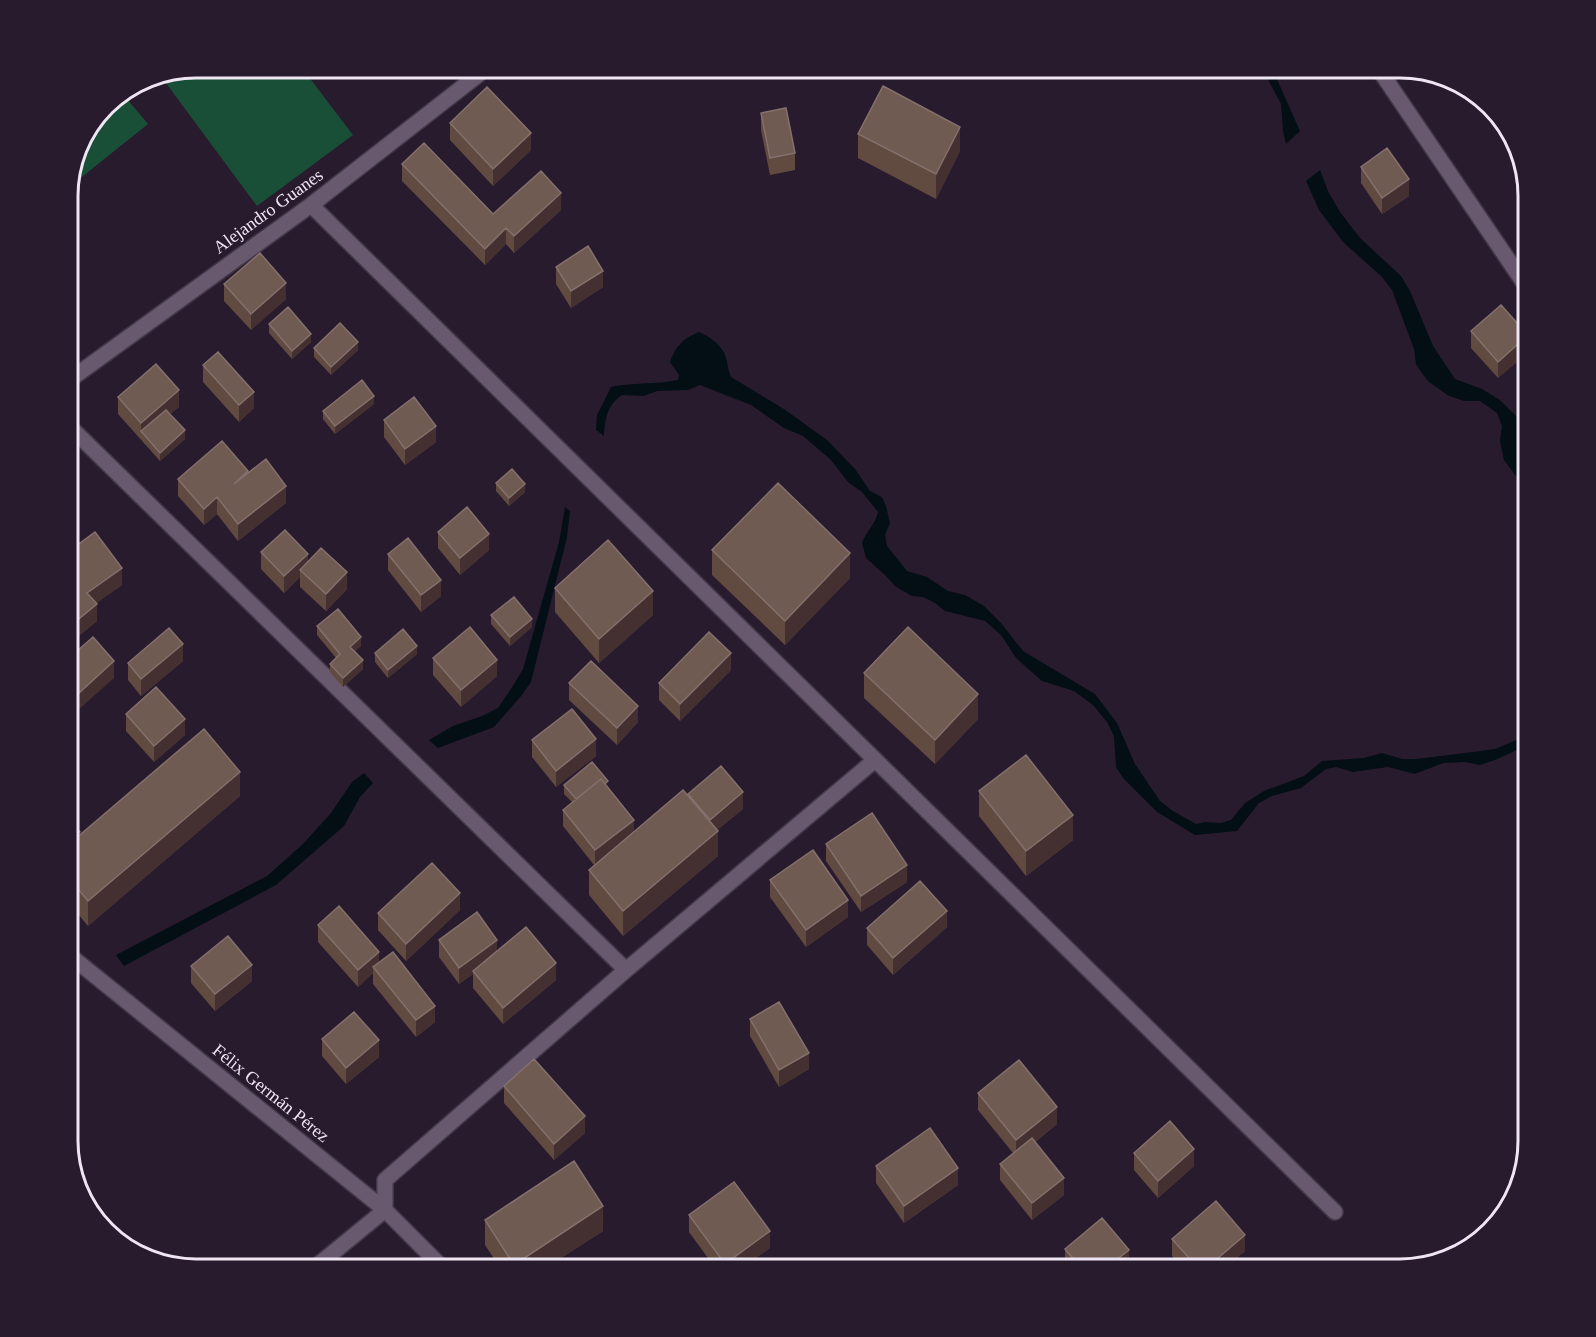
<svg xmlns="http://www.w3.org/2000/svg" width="1596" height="1337" viewBox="0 0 1596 1337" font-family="Georgia,serif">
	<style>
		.green { fill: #194f37 }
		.water { fill: #030f14 }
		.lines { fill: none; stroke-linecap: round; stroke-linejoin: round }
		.minor-casing { stroke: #423747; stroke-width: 18 }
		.minor { stroke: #68596f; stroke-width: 15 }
		.wall { fill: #614a40 }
		.shaded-wall { fill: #443030 }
		.building { fill: #705b53; stroke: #84706c; stroke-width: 1.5 }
		.labels { text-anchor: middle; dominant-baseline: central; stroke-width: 5; stroke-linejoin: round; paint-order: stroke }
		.street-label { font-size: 18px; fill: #efe6f3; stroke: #291b2e }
		.rim { fill: none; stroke: #efe6f3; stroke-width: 3 }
	</style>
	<rect width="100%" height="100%" fill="#291b2e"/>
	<path class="green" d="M196,68H302L353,135L257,206L160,75Z
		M122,93L148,124L68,188L81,140L111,100Z"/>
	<path class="water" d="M1262,68H1272L1300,131L1286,144L1283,131L1281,104Z
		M1320,170L1328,191L1340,212L1360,238L1401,276L1410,291L1433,346L1455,379L1482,389L1500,400L1518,418L1528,424V487L1519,480L1504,460L1500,441L1502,426L1497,413L1480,401H1464L1449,396L1429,382L1421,372L1416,364L1414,349L1392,290L1382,277L1343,242L1319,210L1306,181Z
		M699,332C710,337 723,345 726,358C728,365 728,370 731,377L784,409L827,440L855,469L870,491L882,497L886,506L890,523L885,535L887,546L907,571L927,577L948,591L965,595L984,606L1001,623L1023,651L1095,694L1117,723L1135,764L1160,801L1173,811L1196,824L1205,822L1221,823L1231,820L1245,803L1264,791L1304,776L1322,761L1364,758L1382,753L1402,759H1416L1481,751L1495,749L1528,735V745L1495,760L1480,765L1465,762L1443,763L1415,774L1388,767L1353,772L1336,767L1326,769L1301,788L1272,796L1259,803L1237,831L1195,835L1157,812L1123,778L1116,767L1114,736L1107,722L1093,705L1074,691L1042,681L1016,658L1001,635L985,621L945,611L935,603L923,597L912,596L896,587L886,576L866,558L862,543C866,532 876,523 878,512L862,492L848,482L830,459L803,436L784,428L751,405L700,385L688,390L657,391L644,396L622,395C607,405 605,419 604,436L596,430L597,415L611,387C633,382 654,385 678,380L679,375L670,362C676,346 682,339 699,332Z
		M565,507L570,511L567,537L531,682L522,695L494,727L438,748L429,740L453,726L482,716L498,708L514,684L523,669L559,542Z
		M364,773L373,783L360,797L344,826L276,885L124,966L116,955L267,876L303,844L331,813L352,782Z"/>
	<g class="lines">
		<g class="minor-casing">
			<path id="minor" d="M1378,68L1528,289
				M311,205L1335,1212
				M68,381L311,205L487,68
				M68,425L626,970
				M68,954L385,1210L444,1269
				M313,1269L385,1210V1180L626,970L875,760"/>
		</g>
		<use href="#minor" class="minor"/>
	</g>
	<path class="wall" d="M1293,68H1311L1299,76Z
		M761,113L795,153V170L770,175L761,130Z
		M450,123L531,150L493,186L450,140Z
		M858,134L960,151L936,199L858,158Z
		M402,164L493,214L561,210L514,253L506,244L485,265L402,181Z
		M1361,167L1409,196L1382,214L1361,183Z
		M556,267L603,287L571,308L556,284Z
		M224,284L286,299L251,330L224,301Z
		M269,324L311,342L292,359L269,333Z
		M1471,331L1528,352L1498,378L1471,348Z
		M314,348L358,350L331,375L314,357Z
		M203,365L254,408L239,422L203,382Z
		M118,397L179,407L170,414L185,439L160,461L118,414Z
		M374,404L335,434L323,419V411Z
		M384,420L436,442L405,465L384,437Z
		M248,473L286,503L238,541L217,514L204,525L178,496V479Z
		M496,483L525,492L509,506L496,491Z
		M438,532L489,550L460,575L438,548Z
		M712,550L850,578L785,645L712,575Z
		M68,552L122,585L96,603L97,621L69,644L68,642Z
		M261,552L308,562L347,589L326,611L300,587V577L284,593L261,569Z
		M388,554L441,596L421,612L388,570Z
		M555,588L653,615L599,663L555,612Z
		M491,615L532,627L510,646L491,624Z
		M317,626L361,646L355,651L363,669L343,687L330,672V664L336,658L317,635Z
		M375,653L417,654L388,678L375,662Z
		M433,658L497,676L461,707L433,675Z
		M183,661L141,696L128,680V663Z
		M731,670L680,721L659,700V683Z
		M864,673L978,719L935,764L864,698Z
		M569,683L638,722L617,745L569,700Z
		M126,714L185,735L154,762L126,731Z
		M532,740L596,756L556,787L532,757Z
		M564,785L608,788L634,832L688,796V794L743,809L717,830L718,856L623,936L589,895V870L594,865L563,826V810L572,802L564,794Z
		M979,791L1073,840L1026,876L979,816Z
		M240,796L88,926L68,902V817L80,835Z
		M826,844L907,882L861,912L826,861Z
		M770,880L848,917L806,947L770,897Z
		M460,910L406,961L378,930V913Z
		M318,925L379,963L435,1022L416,1037L373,984V973L358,987L318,942Z
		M947,927L893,975L867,945V928Z
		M439,940L497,951L556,980L503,1024L473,988V974L459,984L439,957Z
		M191,966L252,981L215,1011L191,983Z
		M750,1019L809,1069L779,1087L750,1036Z
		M322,1039L379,1057L346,1084L322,1056Z
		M504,1086L585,1133L554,1160L504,1103Z
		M978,1093L1057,1124L1035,1142L1064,1195L1032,1220L1000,1180V1164L1013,1153L978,1110Z
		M1134,1153L1194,1166L1158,1198L1134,1170Z
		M876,1166L958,1185L904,1223L876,1183Z
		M689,1215L770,1248L740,1269H716L689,1232Z
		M485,1220L603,1231L544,1269H501L485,1245Z
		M1172,1239L1245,1251L1224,1269H1185L1172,1256Z
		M1065,1249L1129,1266L1125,1269H1068L1065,1266Z"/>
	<path class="shaded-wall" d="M1299,68H1311L1299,76Z
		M960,127V151L936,199V174Z
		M531,133V150L493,186V169Z
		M1409,179V196L1382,214V198Z
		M561,193V210L514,253V236Z
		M506,228V244L485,265V249Z
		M603,271V287L571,308V291Z
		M286,283V299L251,330V314Z
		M311,334V342L292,359V351Z
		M1528,335V352L1498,378V362Z
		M358,342V350L331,375V367Z
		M179,390V407L145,436L141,431V423Z
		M254,392V408L239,422V405Z
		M374,396V404L335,434V426Z
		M436,426V442L405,465V449Z
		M185,430V439L160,461V453Z
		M525,484V492L509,506V498Z
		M286,486V503L238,541V524Z
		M217,497V514L204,525V509Z
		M76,529V537L68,544V536Z
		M489,534V550L460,575V558Z
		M850,553V578L785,645V621Z
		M308,554V570H300V577L284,593V576Z
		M122,568V585L87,610V593Z
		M347,572V589L326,611V594Z
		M441,580V596L421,612V595Z
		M653,591V615L599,663V639Z
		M97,604V621L69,644V627Z
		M532,619V627L510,646V637Z
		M361,637V646L350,655V647Z
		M183,644V661L141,696V679Z
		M417,646V654L388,678V670Z
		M731,653V670L680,721V704Z
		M363,660V669L343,687V678Z
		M497,660V676L461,707V690Z
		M114,661V678L68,719V703Z
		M978,694V719L935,764V740Z
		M638,706V722L617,745V728Z
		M185,719V735L154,762V746Z
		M596,739V756L556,787V771Z
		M240,772V796L88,926V901Z
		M743,792V809L710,836V820Z
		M1073,815V840L1026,876V851Z
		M634,820V836L595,867V850Z
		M718,831V856L623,936V911Z
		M80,832V841L68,851V842Z
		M907,865V882L861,912V896Z
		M460,893V910L406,961V944Z
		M848,900V917L806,947V930Z
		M947,911V927L893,975V958Z
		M497,940V957L473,971V974L459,984V968Z
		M379,952V968L373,967V973L358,987V970Z
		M556,963V980L503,1024V1008Z
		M252,965V981L215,1011V994Z
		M435,1006V1022L416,1037V1020Z
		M379,1040V1057L346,1084V1068Z
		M809,1053V1069L779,1087V1070Z
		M1057,1107V1124L1016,1157V1140Z
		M585,1116V1133L554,1160V1144Z
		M1194,1149V1166L1158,1198V1181Z
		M958,1168V1185L904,1223V1206Z
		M1064,1178V1195L1032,1220V1203Z
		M603,1206V1231L544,1269H514V1265Z
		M770,1231V1248L740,1269H725V1264Z
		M1245,1235V1251L1224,1269H1205Z
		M1129,1250V1266L1125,1269H1105Z"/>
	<path class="building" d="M883,86L960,127L936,174L858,134Z
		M487,87L531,133L493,169L450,123Z
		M786,108L795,153L770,158L761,113Z
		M424,143L493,214L541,171L561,193L514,236L506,228L485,249L402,164Z
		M1387,148L1409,179L1382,198L1361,167Z
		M588,246L603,271L571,291L556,267Z
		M260,253L286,283L251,314L224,284Z
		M1501,305L1528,335L1498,362L1471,331Z
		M288,307L311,334L292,351L269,324Z
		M340,323L358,342L331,367L314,348Z
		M218,352L254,392L239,405L203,365Z
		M156,364L179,390L141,423L118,397Z
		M362,380L374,396L335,426L323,411Z
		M414,397L436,426L405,449L384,420Z
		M166,410L185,430L160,453L141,431Z
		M222,441L248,471L234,484L266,459L286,486L238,524L217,497L204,509L178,479Z
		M512,469L525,484L509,498L496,483Z
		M778,483L850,553L785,621L712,550Z
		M467,507L489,534L460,558L438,532Z
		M68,519L76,529L68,536Z
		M285,530L308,554L284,576L261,552Z
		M95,532L122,568L87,593L97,604L69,627L68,625V570L78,582L68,567V552Z
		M408,538L441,580L421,595L388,554Z
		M608,540L653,591L599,639L555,588Z
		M321,548L347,572L326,594L300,570Z
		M514,597L532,619L510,637L491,615Z
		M338,609L361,637L350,647L363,660L343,678L330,664L340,654L317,626Z
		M470,627L497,660L461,690L433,658Z
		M908,627L978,694L935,740L864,673Z
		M169,628L183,644L141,679L128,663Z
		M403,629L417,646L388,670L375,653Z
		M709,632L731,653L680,704L659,683Z
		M93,637L114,661L68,703V659Z
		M591,661L638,706L617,728L569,683Z
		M156,687L185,719L154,746L126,714Z
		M572,709L596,739L556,771L532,740Z
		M204,729L240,772L88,901L68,877V845Z
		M1026,755L1073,815L1026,851L979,791Z
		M592,762L608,781L605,784L601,779L576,799L564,785Z
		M721,766L743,792L710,820L688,794Z
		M601,779L634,820L595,850L563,810Z
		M683,790L718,831L623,911L589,870Z
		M872,813L907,865L861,896L826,844Z
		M68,817L80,832L68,842Z
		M813,850L848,900L806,930L770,880Z
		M432,863L460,893L406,944L378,913Z
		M920,881L947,911L893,958L867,928Z
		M339,906L379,952L358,970L318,925Z
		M477,912L497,940L459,968L439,940Z
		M526,927L556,963L503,1008L473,971Z
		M228,936L252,965L215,994L191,966Z
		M393,952L435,1006L416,1020L373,967Z
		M779,1002L809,1053L779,1070L750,1019Z
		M354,1012L379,1040L346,1068L322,1039Z
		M534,1059L585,1116L554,1144L504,1086Z
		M1019,1060L1057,1107L1016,1140L978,1093Z
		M1170,1121L1194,1149L1158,1181L1134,1153Z
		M930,1128L958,1168L904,1206L876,1166Z
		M1032,1138L1064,1178L1032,1203L1000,1164Z
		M574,1161L603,1206L514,1265L485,1220Z
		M734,1182L770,1231L725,1264L689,1215Z
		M1216,1201L1245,1235L1205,1269H1199L1172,1239Z
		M1102,1218L1129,1250L1105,1269H1082L1065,1249Z
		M629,1260L637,1269H617Z
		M1143,1262L1152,1269H1136Z"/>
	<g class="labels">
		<g class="street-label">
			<text transform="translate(268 211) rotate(-36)">Alejandro Guanes</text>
			<text transform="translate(271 1093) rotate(39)">Félix Germán Pérez</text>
		</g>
	</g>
	<path d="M0 0H1596V1337H0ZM196 78H1400A118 118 0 0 1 1518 196V1141A118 118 0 0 1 1400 1259H196A118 118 0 0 1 78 1141V196A118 118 0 0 1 196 78Z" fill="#291b2e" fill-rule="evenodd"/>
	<path class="rim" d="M196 78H1400A118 118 0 0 1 1518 196V1141A118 118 0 0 1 1400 1259H196A118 118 0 0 1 78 1141V196A118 118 0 0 1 196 78Z"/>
</svg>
